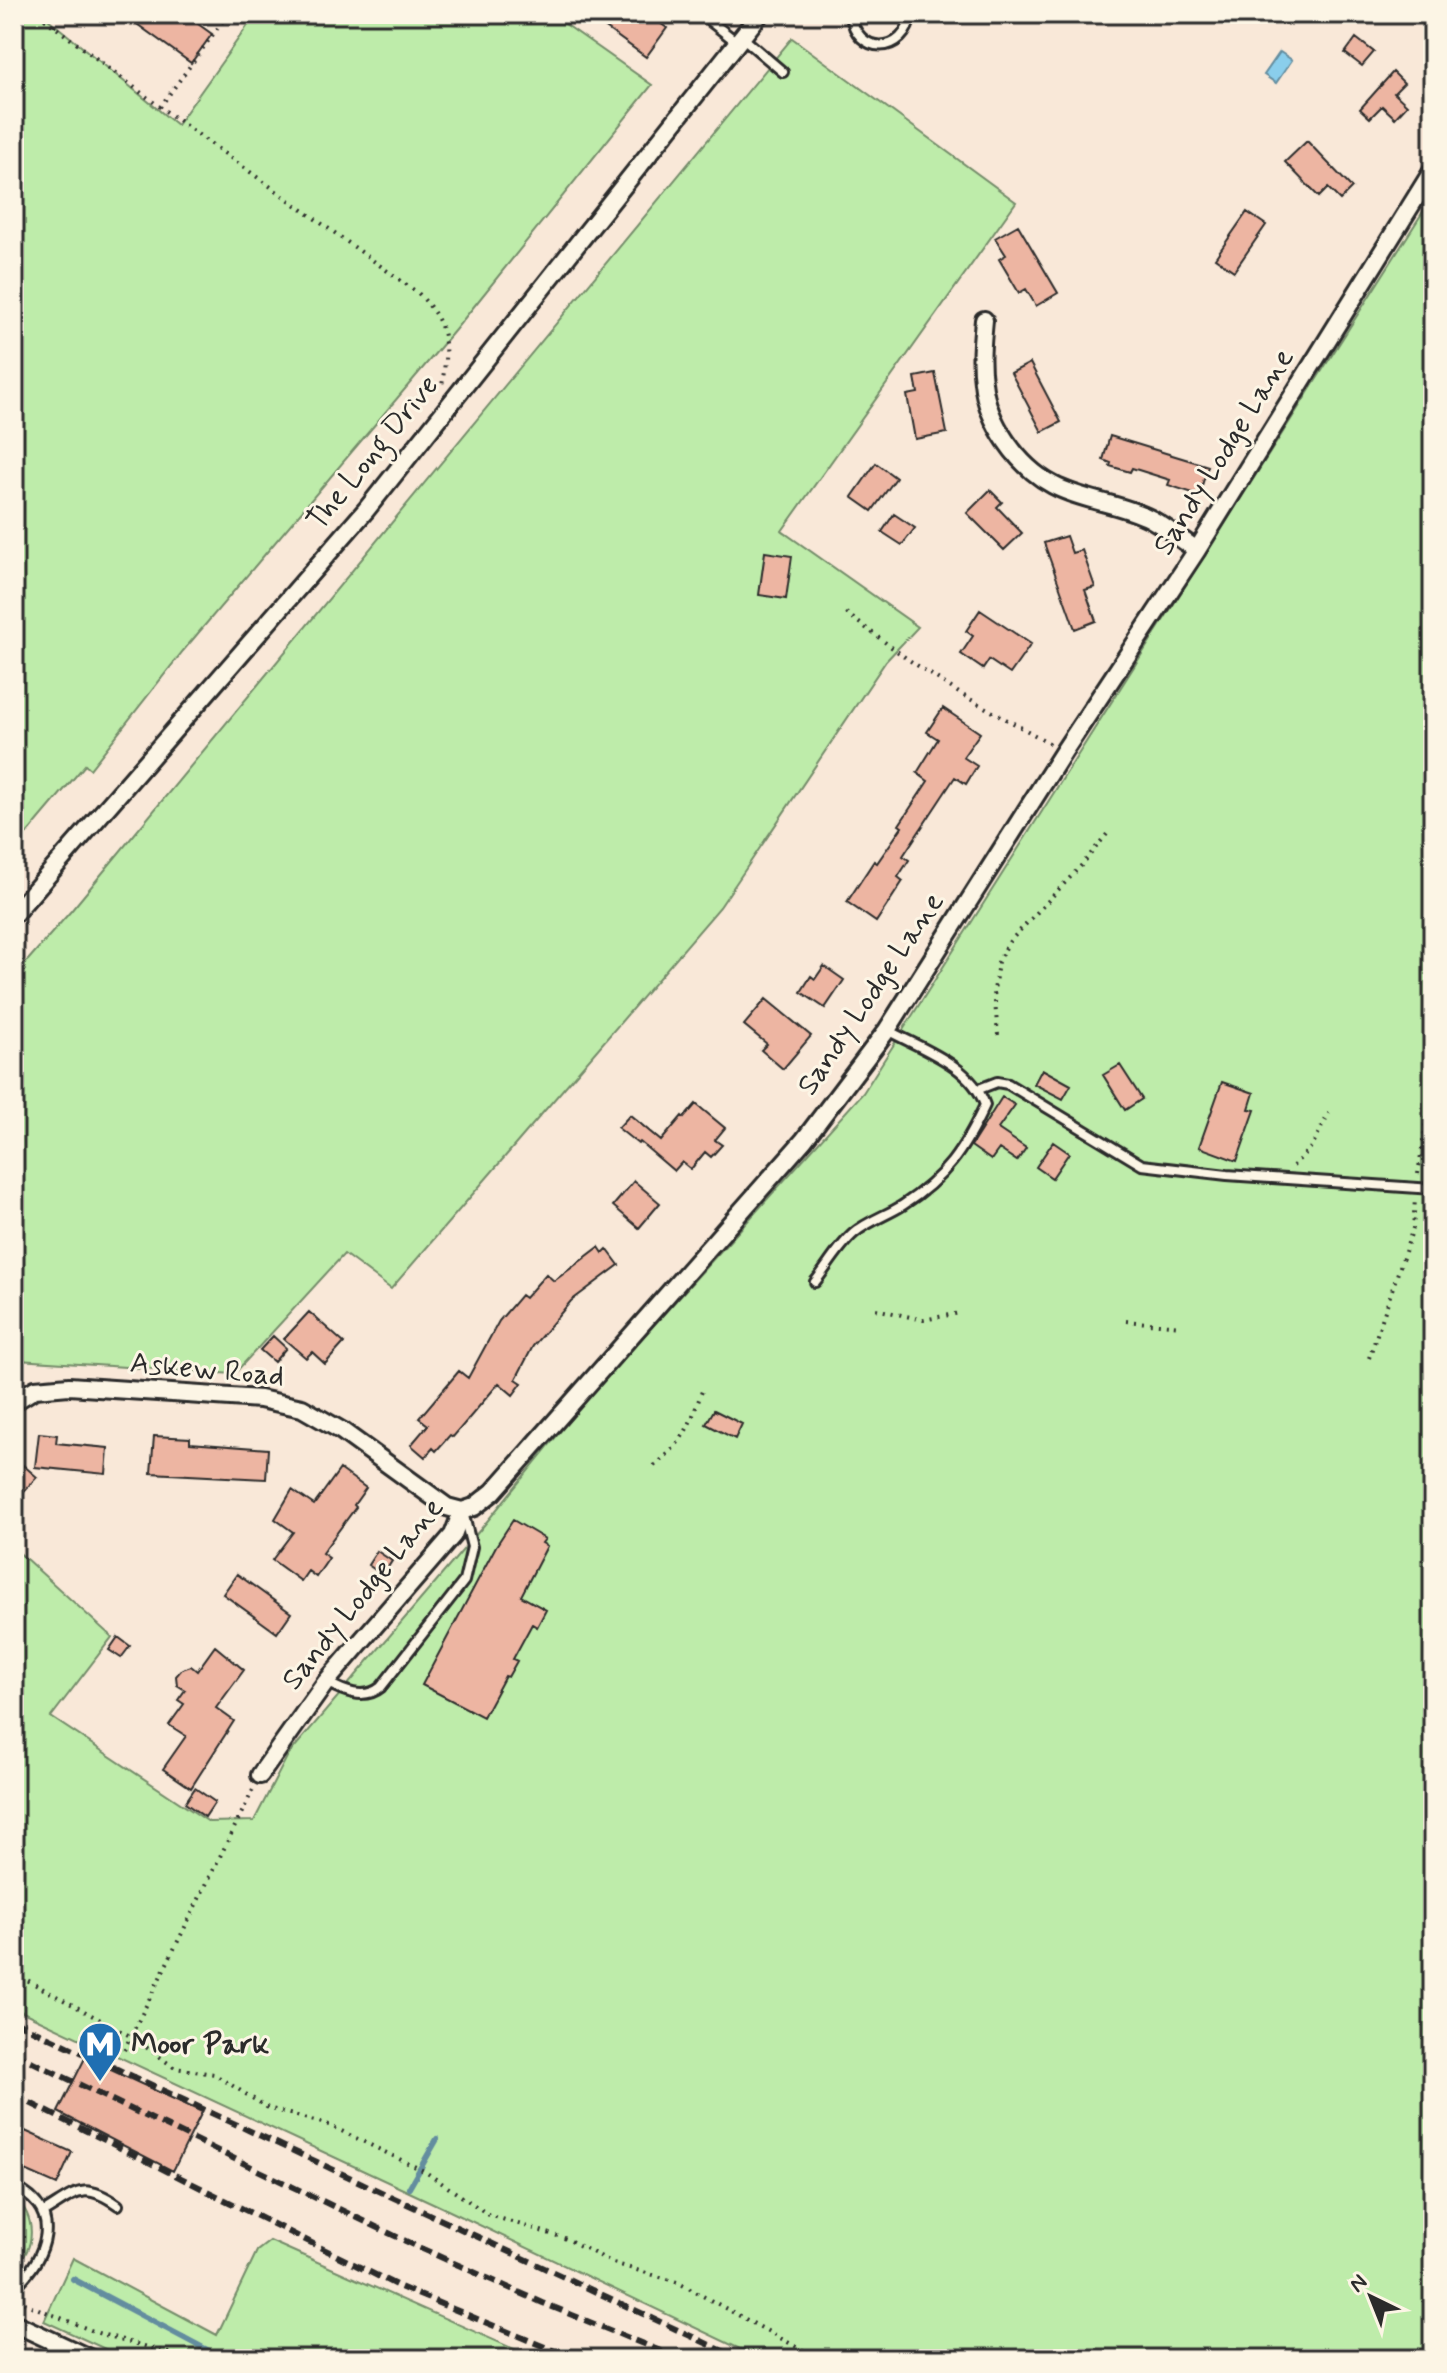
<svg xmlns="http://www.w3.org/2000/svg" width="1447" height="2373" viewBox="0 0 1447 2373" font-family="Mynerve,sans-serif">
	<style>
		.green { fill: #beecaa; stroke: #748c6a; stroke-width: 2 }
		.water { fill: #8aceec; stroke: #648d9f; stroke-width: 2 }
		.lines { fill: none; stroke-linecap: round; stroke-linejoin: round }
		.stream { stroke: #648d9f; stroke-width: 6 }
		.building { fill: #edb5a2; stroke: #2b2b2b; stroke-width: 2 }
		.service-casing { stroke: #2b2b2b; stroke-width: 14 }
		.minor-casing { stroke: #2b2b2b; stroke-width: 22 }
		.path { stroke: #2b2b2b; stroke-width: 4; stroke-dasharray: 2 6; stroke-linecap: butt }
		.service { stroke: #fcf5e5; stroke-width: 8 }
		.minor { stroke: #fcf5e5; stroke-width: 16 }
		.rail { stroke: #2b2b2b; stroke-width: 6; stroke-dasharray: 12 6; stroke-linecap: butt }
		.labels { text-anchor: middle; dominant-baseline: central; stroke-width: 6; stroke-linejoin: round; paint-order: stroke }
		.street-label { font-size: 30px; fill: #2b2b2b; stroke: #fcf5e5 }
		.poi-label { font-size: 30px; font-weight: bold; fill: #2b2b2b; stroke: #fcf5e5; text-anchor: start }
	</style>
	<rect width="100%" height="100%" fill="#f9e8d8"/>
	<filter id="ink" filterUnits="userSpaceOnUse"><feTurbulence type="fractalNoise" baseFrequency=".0125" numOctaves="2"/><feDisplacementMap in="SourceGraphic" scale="16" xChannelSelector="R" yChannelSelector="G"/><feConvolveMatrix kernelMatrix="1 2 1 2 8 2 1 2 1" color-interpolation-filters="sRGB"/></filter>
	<g filter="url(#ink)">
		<path class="green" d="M14,14H42L177,125L256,14H551L652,85L455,330L183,651L90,769L85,765L14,849Z
			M792,38L1016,202L782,531L918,627L886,661L720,907L391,1289L344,1254L234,1374L18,1360L14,1348V976L71,911Z
			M1433,196V2359H761L435,2204L14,2008V1548L112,1637L51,1717L209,1822L254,1821L288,1755L480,1530L581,1406L863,1093Z
			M14,2197C36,2216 37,2248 14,2267Z
			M270,2241L523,2353L538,2359H127L44,2321L73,2258L217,2335L257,2251Z"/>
		<path class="water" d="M1280,52L1292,60L1276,83L1264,75Z"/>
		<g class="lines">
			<path class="stream" d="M409,2188L437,2139
				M73,2279L224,2359"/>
		</g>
		<path class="building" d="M123,14H184L212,34L191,63Z
			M612,14H647L667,28L646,57L603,26Z
			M1356,38L1374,52L1362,66L1345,53Z
			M1393,72L1404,83L1394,93L1407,105L1395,118L1382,106L1370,118L1360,109Z
			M1307,141L1352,188L1340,200L1328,188L1319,197L1285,162Z
			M1247,212L1266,225L1234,271L1215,258Z
			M1018,225L1058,293L1036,306L1026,289L1019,293L999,259L1006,255L995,238Z
			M1030,363L1061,422L1042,432L1011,373Z
			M935,373L947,433L915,439L907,395L918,393L915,377Z
			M1110,436L1208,466L1199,495L1168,485L1170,480L1132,468L1130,472L1110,466L1111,463L1103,460Z
			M876,463L896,478L872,511L852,497Z
			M990,490L1002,502L997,507L1022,533L1004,550L967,513Z
			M894,514L915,528L902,545L882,532Z
			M1066,536L1072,553L1082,550L1095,587L1085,590L1096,621L1075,629L1044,543Z
			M765,552L792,556L786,599L759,595Z
			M980,610L1031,644L1010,674L989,660L983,669L961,654L973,636L966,631Z
			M943,708L980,733L963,757L977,766L966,784L955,777L903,856L909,860L898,877L903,881L876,922L847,902L874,861L877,863L902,827L899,825L928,781L917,773L938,739L927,732Z
			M824,966L844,980L825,1008L801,992L811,976L815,979Z
			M766,999L811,1036L783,1069L761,1050L767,1044L744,1025Z
			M1120,1065L1142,1099L1125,1110L1103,1075Z
			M1042,1069L1071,1085L1063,1099L1034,1084Z
			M1222,1082L1254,1093L1249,1109L1255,1110L1237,1161L1199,1147Z
			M1002,1097L1015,1105L998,1129L1026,1148L1017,1161L999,1149L991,1160L971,1146Z
			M696,1104L725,1128L715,1140L722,1145L711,1157L705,1152L691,1169L682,1162L674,1171L640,1142L638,1144L618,1128L630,1115L661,1141L682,1116L684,1118Z
			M1053,1142L1069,1153L1052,1178L1036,1167Z
			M634,1181L660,1203L639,1228L613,1206Z
			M599,1247L603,1253L607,1249L619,1265L571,1301L533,1346L516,1379L522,1383L513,1395L499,1383L453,1437L450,1435L436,1451L433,1448L425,1457L411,1445L428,1425L419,1418L459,1371L468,1378L499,1321L521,1295L525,1298L546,1274L554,1281Z
			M309,1312L344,1343L325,1364L312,1352L306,1358L284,1339Z
			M273,1336L286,1348L274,1362L260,1350Z
			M714,1410L742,1424L735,1439L706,1424Z
			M39,1433L57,1435L56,1443L108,1448L106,1474L35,1467Z
			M154,1436L190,1438V1443L268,1449L266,1479L151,1473Z
			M23,1465L37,1477L14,1502V1475Z
			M340,1469L366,1488L354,1505L356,1507L322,1553L329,1558L316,1577L308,1571L301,1581L272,1560L293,1532L275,1519L292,1490L314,1505Z
			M513,1520L545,1539L542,1543L547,1546L521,1596L546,1610L537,1627L532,1624L513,1659L517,1661L508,1677L505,1676L483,1717L422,1685L496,1546Z
			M377,1551L392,1561L383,1575L368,1565Z
			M237,1574L291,1613L277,1633L223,1594Z
			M118,1637L130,1646L121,1658L109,1650Z
			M215,1646L244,1670L216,1708L234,1721L191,1788L163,1769L186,1736L169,1725L184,1704L178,1700L185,1690L177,1685L176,1676L182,1669L191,1666L197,1671Z
			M195,1788L215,1802L205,1817L185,1803Z
			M85,2058L202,2112L173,2171L58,2112Z
			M14,2126L72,2152L57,2185L14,2166Z"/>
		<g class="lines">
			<g class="service-casing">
				<path id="service" d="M851,14C855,56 906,56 911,14
					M710,21L738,43
					M742,37L783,72
					M979,1089L997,1082L1008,1084L1142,1165L1227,1175L1433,1189
					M815,1282C828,1266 838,1247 854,1233C868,1221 888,1215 903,1205C945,1178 964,1150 985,1105C971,1065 922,1049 887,1030
					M326,1682C343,1691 364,1701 381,1687L464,1581L472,1547L464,1516
					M14,2187C65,2211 47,2257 14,2288
					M44,2212C77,2192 83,2181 118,2205"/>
			</g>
			<g class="minor-casing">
				<path id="minor" d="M984,320C982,341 980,361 983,382C987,422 1017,466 1053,485C1083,501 1120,503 1151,519C1167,528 1182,540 1197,550
					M14,914L366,510L760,14
					M14,1402L35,1389L69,1386L260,1399L302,1408L342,1431L447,1507L462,1511
					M260,1775L326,1682L453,1535L462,1511L474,1507L493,1492L804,1140L887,1030L1064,751L1197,550L1433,170
					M14,2323L91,2359"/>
			</g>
			<path class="path" d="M38,14L160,107L418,293C449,325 448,344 442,386
				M54,26L62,14
				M160,107L228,14
				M846,613L906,658L959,693L1051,744
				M998,1035L994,991L998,962L1009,942L1080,867L1107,834
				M1293,1166L1312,1146L1329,1113
				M1418,1174L1433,1078
				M876,1309L923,1320L960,1313
				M1126,1321L1181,1326
				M1369,1358L1413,1228L1415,1199
				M654,1466C685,1441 689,1427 702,1391
				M14,1973L132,2037L175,2068L214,2074L268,2108L329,2125L424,2171L489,2215L567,2239L613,2263L677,2282L819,2359
				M124,2050L254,1788
				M16,2300L98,2333L190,2359"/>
			<use href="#service" class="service"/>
			<use href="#minor" class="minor"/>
			<path class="rail" d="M14,2021L740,2359
				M14,2053L416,2246L543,2303L680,2359
				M14,2095L400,2287L574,2359"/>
		</g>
	</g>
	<defs>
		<g id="metro-pin" transform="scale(2.3)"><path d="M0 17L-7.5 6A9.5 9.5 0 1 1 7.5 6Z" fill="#1f6fb2" stroke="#fcf5e5"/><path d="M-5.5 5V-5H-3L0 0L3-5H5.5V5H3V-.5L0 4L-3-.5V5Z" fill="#fff"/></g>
	</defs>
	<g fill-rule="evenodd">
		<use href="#metro-pin" x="100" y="2044"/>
	</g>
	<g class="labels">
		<g class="street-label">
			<text transform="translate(1224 452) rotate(-58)">Sandy Lodge Lane</text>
			<text transform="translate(373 453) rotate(-51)">The Long Drive</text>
			<text transform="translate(871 994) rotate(-56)">Sandy Lodge Lane</text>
			<text transform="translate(207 1370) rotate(5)">Askew Road</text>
			<text transform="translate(363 1594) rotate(-51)">Sandy Lodge Lane</text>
		</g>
		<g class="poi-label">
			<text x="131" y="2044">Moor Park</text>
		</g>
	</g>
	<rect width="1447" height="2373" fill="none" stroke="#fcf5e5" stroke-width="48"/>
	<rect x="24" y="24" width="1399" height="2325" fill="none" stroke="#2b2b2b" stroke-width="3" filter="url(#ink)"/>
	<g transform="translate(1371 2297) rotate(317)" stroke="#fcf5e5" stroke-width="6" paint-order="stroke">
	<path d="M0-6L14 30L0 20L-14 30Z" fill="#2b2b2b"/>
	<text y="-12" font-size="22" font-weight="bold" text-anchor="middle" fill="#2b2b2b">N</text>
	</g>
</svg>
